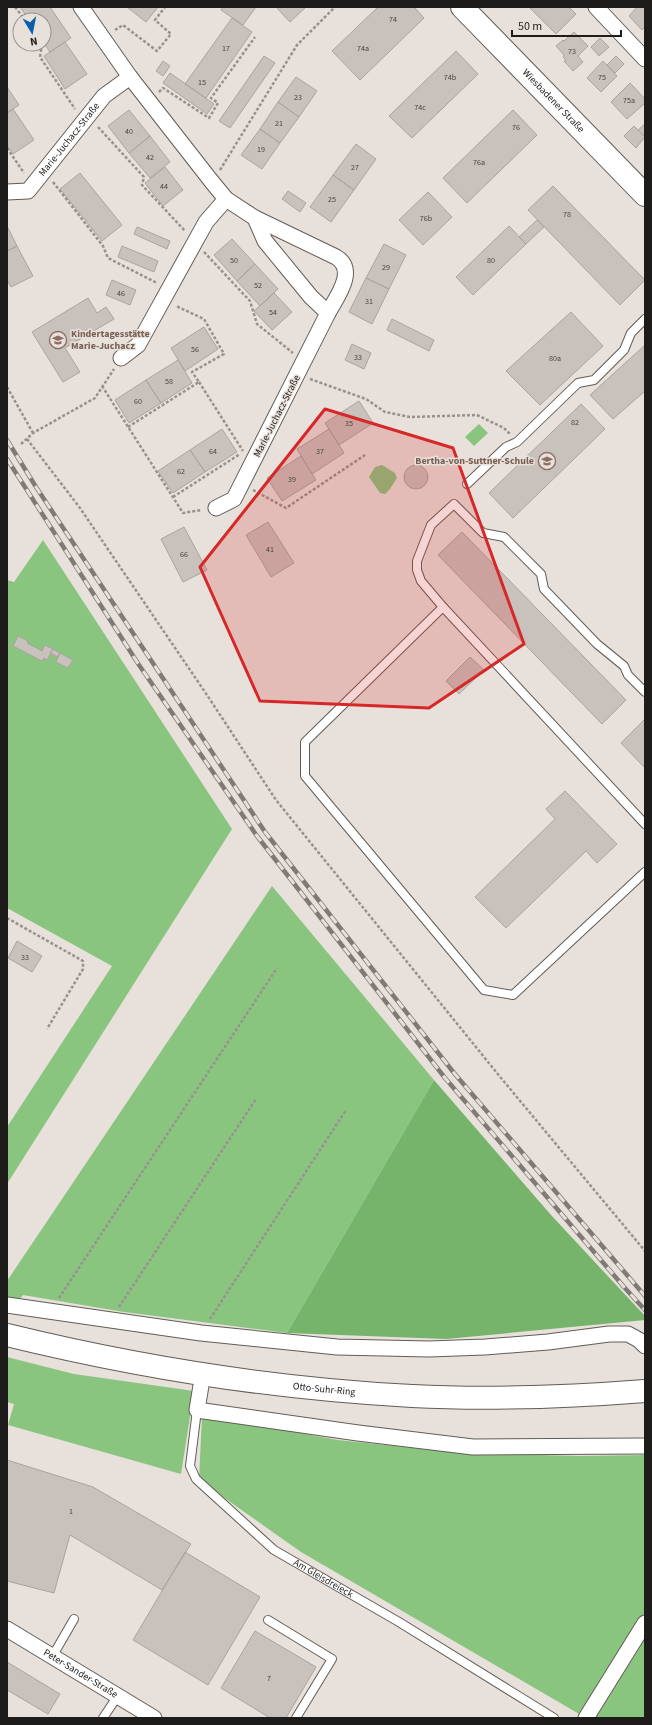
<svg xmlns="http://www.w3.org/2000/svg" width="652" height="1725" viewBox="0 0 652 1725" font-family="'Source Sans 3',sans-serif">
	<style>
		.green { fill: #8ac580 }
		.forest { fill: #75b46a }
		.building { fill: #c8c1bc; stroke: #aaa39e }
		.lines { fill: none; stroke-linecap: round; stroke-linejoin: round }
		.lane-casing { stroke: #625c57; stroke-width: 10 }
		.street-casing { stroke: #625c57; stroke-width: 17 }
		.secondary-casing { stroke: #625c57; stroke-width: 24 }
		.path { stroke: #97928e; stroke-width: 2.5; stroke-dasharray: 3 2; stroke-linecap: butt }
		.lane { stroke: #fff; stroke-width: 8 }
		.street { stroke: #fff; stroke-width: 15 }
		.secondary { stroke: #fff; stroke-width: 22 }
		.rail-casing { stroke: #7f7a76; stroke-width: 4.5 }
		.rail { stroke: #e8e1db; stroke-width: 3; stroke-dasharray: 9; stroke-linecap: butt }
		.marked { fill: #d62828; fill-opacity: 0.2; stroke: #d62828; stroke-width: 3; stroke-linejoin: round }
		.labels { text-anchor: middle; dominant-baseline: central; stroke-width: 3; stroke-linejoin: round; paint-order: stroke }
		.number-label { font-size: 8px; fill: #484542 }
		.street-label { font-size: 10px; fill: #1e1c1a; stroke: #e8e1db }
		.education-label { font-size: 10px; font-weight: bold; fill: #785e54; stroke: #e8e1db; text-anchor: start }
	</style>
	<rect width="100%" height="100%" fill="#e8e1db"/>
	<path class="green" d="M479,424L488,433L474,446L465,437Z
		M382,465L395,473L397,478L390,489L385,494L380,493L369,477L375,467Z
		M43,540L232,829L7,1184V1127L112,966L7,908V580L14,582Z
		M272,886L434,1080L287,1333L124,1312L23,1295L19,1300L7,1298V1281Z
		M7,1357L74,1374L194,1391L181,1474L8,1425L14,1404L7,1402Z
		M202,1415L338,1440L461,1453L580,1456L645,1455V1718H586L301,1552L199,1480Z"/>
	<path class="forest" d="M434,1080L551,1215L645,1316V1320L446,1339L287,1333Z"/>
	<path class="building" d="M20,7H50L71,38L50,52L44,43V20H29Z
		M127,7H158L146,22Z
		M223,7H256L243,25L221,10Z
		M276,7H306L290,22Z
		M378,7H414L424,18L360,80L332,51Z
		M529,7H569L576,14L556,34Z
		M637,7H645V27L642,30L629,16Z
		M232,18L252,32L206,98L185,84Z
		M574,32L588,46L578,56L583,62L573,71L564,61L566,60L563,57L564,55L556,46L563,40L564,41Z
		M600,38L609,47L599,56L591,47Z
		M65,42L87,74L65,89L44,56Z
		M456,51L478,74L412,138L389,116Z
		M264,56L275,63L230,128L219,121Z
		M616,56L624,64L615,73L607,65Z
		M163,61L170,66L163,76L156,71Z
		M603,61L617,76L601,92L587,78Z
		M170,73L214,104L207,114L163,83Z
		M296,77L317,91L299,117L278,102Z
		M630,83L645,99V103L627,119L611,102Z
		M7,87L19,105L7,113Z
		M278,102L299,117L280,143L260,129Z
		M13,109L34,140L13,154L7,146V113Z
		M129,110L150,136L129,153L108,126Z
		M513,110L537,135L467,203L443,178Z
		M645,124V137L638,130Z
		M634,126L645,137L636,148L624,136Z
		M260,129L280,143L262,169L241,155Z
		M150,136L170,162L150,178L129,153Z
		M356,144L376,159L354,190L333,175Z
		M165,167L183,190L163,206L145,183Z
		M80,173L122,225L102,241L60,189Z
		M333,175L354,190L331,222L310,207Z
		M553,186L645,280L620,305L528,210Z
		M288,191L306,203L300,212L282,199Z
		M428,192L452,217L423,245L399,220Z
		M537,220L544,227L526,244L519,237Z
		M7,226L17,246L7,251Z
		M509,226L526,244L473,295L456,277Z
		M137,227L170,241L167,249L134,234Z
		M232,239L255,264L237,281L214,255Z
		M384,244L406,255L389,289L366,278Z
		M17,246L33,276L11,287L7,280V251Z
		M122,246L158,261L154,272L118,257Z
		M255,264L278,289L260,306L237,281Z
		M366,278L389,289L372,324L349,312Z
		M112,280L136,290L130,305L106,295Z
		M274,293L292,312L272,330L254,311Z
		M88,298L97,313L106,307L114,319L65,348L80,372L63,382L32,332Z
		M571,312L603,346L540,405L506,371Z
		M392,319L434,340L429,351L387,330Z
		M204,327L218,349L185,371L171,348Z
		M352,344L371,353L364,369L345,360Z
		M645,345V391L613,419L590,395Z
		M178,360L192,383L161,403L146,380Z
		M146,380L161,403L129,423L115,400Z
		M359,401L373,423L339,445L325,423Z
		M581,404L605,429L513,518L489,493Z
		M222,429L237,452L205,472L190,450Z
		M329,429L344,453L312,474L297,449Z
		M190,450L205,472L173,493L158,471Z
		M301,456L316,480L282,501L267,478Z
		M404 477a12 12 0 1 1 24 0a12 12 0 1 1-24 0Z
		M268,522L294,563L271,577L246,535Z
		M184,527L207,570L183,582L161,539Z
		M462,532L626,700L602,724L438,555Z
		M18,636L28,641L27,643L42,651L45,645L53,649L47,660L44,658L42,661L13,646Z
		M53,649L60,653L58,657L50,653Z
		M60,653L73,660L68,668L56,662Z
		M470,657L484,670L459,694L446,681Z
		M645,719V768L621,743Z
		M565,791L617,844L597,863L586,851L506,928L475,897L555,819L546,809Z
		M17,941L42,956L32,972L8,958Z
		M7,1460L93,1487L191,1544L162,1590L70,1535L54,1593L7,1581Z
		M185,1552L260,1597L208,1685L133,1640Z
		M255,1631L316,1667L286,1718H270L221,1688Z
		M7,1662L60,1694L48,1714L7,1690Z"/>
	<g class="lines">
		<g class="lane-casing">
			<g id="lane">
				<path d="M467,484L506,447L517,442L578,383L594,380L624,350L631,333L645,319"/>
				<path d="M443,607L421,581L417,570V561L431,525L454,504L483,533L504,537L541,574L544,589L597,644L624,666L628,675L645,692"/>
				<path d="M645,824L443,607L305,742V776L484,990L513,995L645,872"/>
				<path id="s1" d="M197,1410L190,1466L196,1479L274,1550L399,1622L554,1718"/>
				<path d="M268,1620L332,1659L296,1718"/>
				<path d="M52,1657L74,1619"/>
				<path d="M103,1718L117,1697"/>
			</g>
		</g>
		<g class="street-casing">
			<g id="street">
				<path d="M81,7L130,77L212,182L226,199L255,218L265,241L311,297L328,313L234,499L216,508"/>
				<path d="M596,7L645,59"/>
				<path id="s2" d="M7,192L28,191L104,96L130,77"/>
				<path d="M255,218L336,257C358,270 336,298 328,313"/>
				<path d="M121,358L138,345L206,222L226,199"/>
				<path d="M7,1305L201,1333L337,1347L429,1349L485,1347L548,1342L609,1334H628L639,1340L645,1346"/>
				<path d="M203,1373L197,1410L358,1433L473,1447L645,1446"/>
				<path id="s3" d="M7,1629L154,1718"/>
				<path d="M586,1718L645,1623"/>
			</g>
		</g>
		<g class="secondary-casing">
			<g id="secondary">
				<path id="s4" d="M462,7L645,195"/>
				<path id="s5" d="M7,1335C138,1367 277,1389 412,1396C490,1400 568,1397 645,1391"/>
			</g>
		</g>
		<path class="path" d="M15,7L25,20
			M115,30L123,25L157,51L171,34L155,20L165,7
			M42,44L40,57L75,109
			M159,92L163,88L209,118L218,103L211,98L255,37
			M98,127L144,177L142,185L185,231
			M7,148L24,173
			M220,170L297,45L335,7
			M53,182L103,246L108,258L157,283
			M204,252L250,301L257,324L293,353
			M310,379L366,399L385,412L410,417L477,415L504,428L510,434
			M199,382L243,451
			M102,386L183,513L202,510
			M7,387L33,433
			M128,427L199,382L192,372L224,354L204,319L176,306
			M27,439L80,508L207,695L276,800L501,1078L645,1251
			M21,444L33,433L95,398L114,369
			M253,490L286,508L365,455
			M173,497L240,454
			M7,918L83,961V969L47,1029
			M59,1298L277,968
			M119,1307L256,1099
			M210,1319L346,1110"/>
		<use href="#lane" class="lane"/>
		<use href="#street" class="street"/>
		<use href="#secondary" class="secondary"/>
		<g class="rail-casing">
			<path id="rail" d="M7,440L36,487L265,832L454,1073L645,1296
				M7,459L139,665L257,836L445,1078L624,1287L645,1310"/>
		</g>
		<use href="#rail" class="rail"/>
	</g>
	<path class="marked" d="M325,409L453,448L524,644L429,708L260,701L200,567Z"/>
	<defs>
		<g id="school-ring" transform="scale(0.9)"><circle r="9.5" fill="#e8e1db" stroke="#8d6e63" stroke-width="1.5"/><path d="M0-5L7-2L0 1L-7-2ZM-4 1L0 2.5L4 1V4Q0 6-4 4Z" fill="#8d6e63"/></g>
	</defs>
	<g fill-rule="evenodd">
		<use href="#school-ring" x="58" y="340"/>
		<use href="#school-ring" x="547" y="461"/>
	</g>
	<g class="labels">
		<g class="number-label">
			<text x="393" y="19">74</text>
			<text x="226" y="48">17</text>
			<text x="363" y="48">74a</text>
			<text x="572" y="51">73</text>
			<text x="450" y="77">74b</text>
			<text x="602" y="77">75</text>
			<text x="202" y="82">15</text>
			<text x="298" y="97">23</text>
			<text x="629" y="100">75a</text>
			<text x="420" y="107">74c</text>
			<text x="279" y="123">21</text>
			<text x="516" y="127">76</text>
			<text x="129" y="131">40</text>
			<text x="261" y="149">19</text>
			<text x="150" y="157">42</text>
			<text x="479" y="162">76a</text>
			<text x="355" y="167">27</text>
			<text x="164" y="186">44</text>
			<text x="332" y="199">25</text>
			<text x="567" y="214">78</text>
			<text x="426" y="218">76b</text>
			<text x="234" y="260">50</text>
			<text x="491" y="260">80</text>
			<text x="386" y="267">29</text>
			<text x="258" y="285">52</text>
			<text x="121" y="293">46</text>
			<text x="369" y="301">31</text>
			<text x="273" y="312">54</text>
			<text x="195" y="349">56</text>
			<text x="358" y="357">33</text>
			<text x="555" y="358">80a</text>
			<text x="169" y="381">58</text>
			<text x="138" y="401">60</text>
			<text x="575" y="422">82</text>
			<text x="349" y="423">35</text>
			<text x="213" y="451">64</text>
			<text x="320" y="451">37</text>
			<text x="181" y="471">62</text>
			<text x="292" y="479">39</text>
			<text x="270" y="549">41</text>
			<text x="184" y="554">66</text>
			<text x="25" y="957">33</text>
			<text x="71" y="1511">1</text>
			<text x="269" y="1678">7</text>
		</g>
		<g class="street-label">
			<text stroke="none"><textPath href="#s4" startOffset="131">Wiesbadener Straße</textPath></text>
			<text stroke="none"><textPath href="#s2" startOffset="87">Marie-Juchacz-Straße</textPath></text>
			<text transform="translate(277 416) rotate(-63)">Marie-Juchacz-Straße</text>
			<text stroke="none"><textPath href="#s5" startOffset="322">Otto-Suhr-Ring</textPath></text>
			<text stroke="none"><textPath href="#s1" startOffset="233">Am Gleisdreieck</textPath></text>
			<text stroke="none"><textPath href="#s3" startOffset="86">Peter-Sander-Straße</textPath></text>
		</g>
		<g class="education-label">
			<text x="71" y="334">Kindertagesstätte<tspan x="71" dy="12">Marie-Juchacz</tspan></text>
			<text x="534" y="461" text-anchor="end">Bertha-von-Suttner-Schule</text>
		</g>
	</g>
	<rect width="652" height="1725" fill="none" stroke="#1e1c1a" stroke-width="16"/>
	<g transform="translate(32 32) rotate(170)"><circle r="19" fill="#e8e1db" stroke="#97928e"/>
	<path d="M0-3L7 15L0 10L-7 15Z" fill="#0d5dab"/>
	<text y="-6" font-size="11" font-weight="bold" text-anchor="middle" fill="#1e1c1a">N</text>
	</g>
	<path d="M512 30v6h109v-6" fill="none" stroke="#1e1c1a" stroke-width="2"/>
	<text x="518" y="30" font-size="12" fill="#1e1c1a" stroke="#e8e1db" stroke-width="3" paint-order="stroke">50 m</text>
</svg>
